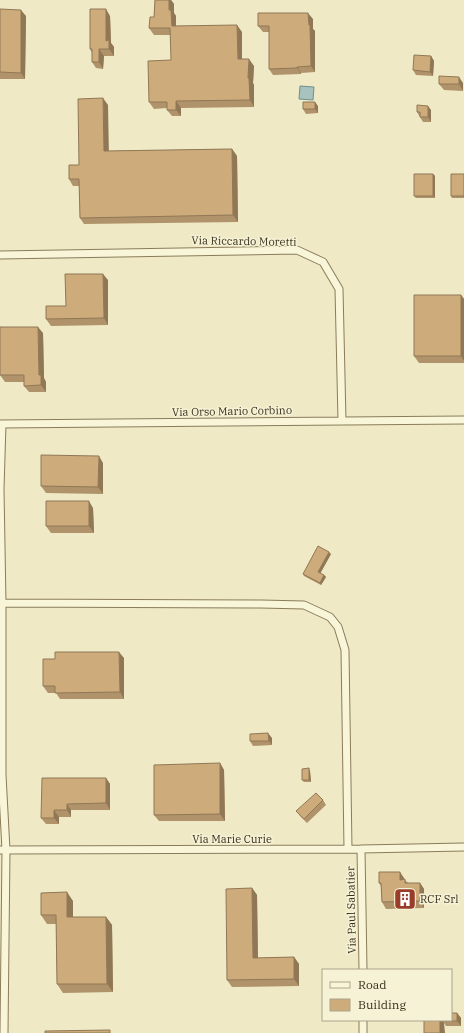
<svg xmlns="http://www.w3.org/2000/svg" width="464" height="1033" viewBox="0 0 464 1033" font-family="'IBM Plex Serif',serif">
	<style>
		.water { fill: #a7c2bf; stroke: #6d918e }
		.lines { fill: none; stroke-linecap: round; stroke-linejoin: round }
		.street-casing { stroke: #8a7c5b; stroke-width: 9 }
		.street { stroke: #f9f5d9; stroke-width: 7 }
		.wall { fill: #b0936a }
		.shaded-wall { fill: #907856 }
		.building { fill: #cdab7b; stroke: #907856 }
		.labels { text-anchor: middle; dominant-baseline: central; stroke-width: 3; stroke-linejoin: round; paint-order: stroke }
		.street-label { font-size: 11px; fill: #3a301f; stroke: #f6f2d5 }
		.poi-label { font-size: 11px; fill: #3a301f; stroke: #f6f2d5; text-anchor: start }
	</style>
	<rect width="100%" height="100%" fill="#efe9c5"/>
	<path class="water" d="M300,86L314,87L313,100L299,99Z"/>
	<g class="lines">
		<g class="street-casing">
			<path id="street" d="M0,255L297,250L323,262L339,289L342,421
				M0,424L464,420
				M2,424L0,489L2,603V775L6,850L4,1033
				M2,603L261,604L304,605L330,617L338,627L345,650L348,849
				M361,849L363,970
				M0,850L361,849L464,847
				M363,1020V1033"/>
		</g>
		<use href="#street" class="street"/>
	</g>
	<path class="wall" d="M155,0H171L174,4V13L176,16V26L242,32V59L254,66L253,83L254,85V107L181,108V116H172L167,110V108L154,109L149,102L171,60V35H154L149,28L154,17Z
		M0,9L26,16L25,79H0Z
		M110,16L111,43L114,47V56H104L103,69L96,68L92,62V53L90,49Z
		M313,19V29L315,31V72L301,73V74L273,75L269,69V32H263L258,26Z
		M431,56L434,61L433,76L416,75L413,70Z
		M463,83V91L444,90L439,84Z
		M108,105V151L232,149L237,156L238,222L84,224L80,218L79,186H73L69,179L79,165Z
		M318,106V113L306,114L303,109Z
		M431,110V122H423L417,112Z
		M433,174L435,176V198H416L414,196Z
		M464,174V198H452L451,196Z
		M108,280V325L51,326L46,319L66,306Z
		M461,295L464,299V363H419L414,356Z
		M43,333L44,378L46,382V392H29L24,386V382H5L0,375Z
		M103,463V494L46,493L41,486Z
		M93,508L94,533H51L46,526Z
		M331,554L320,573L324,575L326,577L321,585L304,576L303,574Z
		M124,658V699H60L56,693H48L43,686Z
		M272,738V745L253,746L250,741Z
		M220,763L224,770L225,821H159L154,815Z
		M310,771L311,782H304L302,780Z
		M106,778L110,784V810H71V817H59V824H46L41,818Z
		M323,800L326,805L307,823L300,816L296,811Z
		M404,878V879L408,883H420L424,889V908L386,909L382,902L381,886L379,883Z
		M252,888L257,895L258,958L294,957L299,964V986L232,987L227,980Z
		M73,901V917H106L112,925L113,992L63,993L57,984L56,924H47L41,915Z
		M457,1013L461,1018V1026H446L444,1023L424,1020H451Z"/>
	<path class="shaded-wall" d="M168,0H171L174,4V13L176,16V33L172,26Z
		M106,9L110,16L111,43L114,47V56L109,49L106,41Z
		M21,10L26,16L25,79L21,73Z
		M308,13L313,19V29L315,31V72L311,66Z
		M237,25L242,32V66L238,59Z
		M99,49L104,56L103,69L99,62Z
		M431,56L434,61L433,76L430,72Z
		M249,59L254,66L253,83L254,85V107L250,100L248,78Z
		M297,67L301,73V74L297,68Z
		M459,77L463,83V91L459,84Z
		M103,98L108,105L109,158L104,151Z
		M176,101L181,108V116L176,110Z
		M315,102L318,106V113L315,109Z
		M428,106L431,110V122L428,117Z
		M232,149L237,156L238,222L233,215Z
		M433,174L435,176V198L433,196Z
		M103,274L108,280V325L104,318Z
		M461,295L464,299V361L461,356Z
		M38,327L43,333L44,378L46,382V392L41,385L39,375Z
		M99,456L103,463V494L98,487Z
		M89,501L93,508L94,533L89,526Z
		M329,552L331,554L320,574L318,572Z
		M324,575L326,577L321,585L320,583Z
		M119,652L124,658V699L120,692Z
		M268,733L272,738V745L269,741Z
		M220,763L224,770L225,821L220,814Z
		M309,768L310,771L311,782L309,780Z
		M106,778L110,784V810L106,803Z
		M67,804L71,810V817L67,810Z
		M54,810L59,817V824L54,818Z
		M400,872L404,878V886L400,880Z
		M420,883L424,889V908L420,901Z
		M252,888L257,895L258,965L253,958Z
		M67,892L73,901V926L67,917Z
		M106,917L112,925L113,992L107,984Z
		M294,957L299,964V986L294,979Z
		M457,1013L461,1018V1026L457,1021Z
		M440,1020H444L443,1021L444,1023L445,1033H440Z"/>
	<path class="building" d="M155,0H169V10H171L172,26L237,25L238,59H249L248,78H249L250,100L176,101V110H167V102H149L148,61L171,60L170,28H149L150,17H154Z
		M0,9L21,10V73L0,72Z
		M90,9H106V41L109,40V49H99V62H92V49H90Z
		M258,13H308L309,25H310L311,66L297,67V68L269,69V26H258Z
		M414,55L431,56L430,72L413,70Z
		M439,76L459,77V84H439Z
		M103,98L104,151L232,149L233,215L80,218L79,179H69V165H79L78,99Z
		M303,102H315V109H303Z
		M417,105L428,106V117H420V112H417Z
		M414,174H433V196H414Z
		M451,174H464V196H451Z
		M65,274H103L104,318L46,319V306H66Z
		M414,295H461V356H414Z
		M0,327H38L39,375H41V385L24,386V375H0Z
		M41,455L99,456L98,487L41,486Z
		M46,501H89V526H46Z
		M318,546L329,552L318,572L324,575L320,583L303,574Z
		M55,652H119L120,692L55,693V686H43V659H55Z
		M268,733L269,741H250V734Z
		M220,763V814L154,815V765Z
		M309,768V780H302V769Z
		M42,778H106V803L67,804V810H54V818H41Z
		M316,793L323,800L304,819L296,811Z
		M379,872H400V880L405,879V883H420V901L382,902L381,883H379Z
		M252,888L253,958L294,957V979L227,980L226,889Z
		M67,892V917H106L107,984H57L56,915H41V893Z
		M451,1013H457V1021H443V1020H451Z
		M424,1020H440V1033H424Z
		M110,1030V1033H45V1031Z"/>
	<defs>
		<g id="building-square" transform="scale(1.15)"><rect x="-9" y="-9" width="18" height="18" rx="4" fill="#9a3c2a" stroke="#f6f2d5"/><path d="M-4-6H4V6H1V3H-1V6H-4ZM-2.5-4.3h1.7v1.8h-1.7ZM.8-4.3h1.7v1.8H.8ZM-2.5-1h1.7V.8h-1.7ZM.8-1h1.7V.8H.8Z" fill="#fff"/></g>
	</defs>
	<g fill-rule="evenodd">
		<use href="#building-square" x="405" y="899"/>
	</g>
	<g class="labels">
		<g class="street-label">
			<text transform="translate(244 241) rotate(1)">Via Riccardo Moretti</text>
			<text transform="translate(232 411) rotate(-1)">Via Orso Mario Corbino</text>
			<text x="232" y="839">Via Marie Curie</text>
			<text transform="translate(351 910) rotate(-91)">Via Paul Sabatier</text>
		</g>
		<g class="poi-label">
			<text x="420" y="899">RCF Srl</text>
		</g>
	</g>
	<rect x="322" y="969" width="130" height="52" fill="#f6f2d5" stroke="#aba48c"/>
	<rect x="330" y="982" width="20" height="6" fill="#f9f5d9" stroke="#aba48c"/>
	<text x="358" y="989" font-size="12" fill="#3a301f">Road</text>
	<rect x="330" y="999" width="20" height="12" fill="#cdab7b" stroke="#aba48c"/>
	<text x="358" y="1009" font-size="12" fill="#3a301f">Building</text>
</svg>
